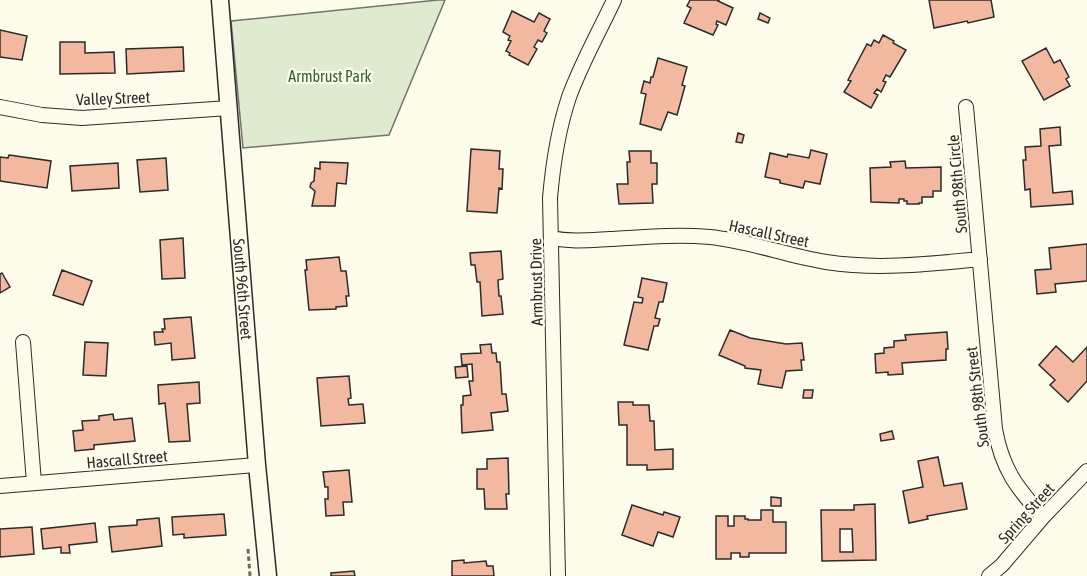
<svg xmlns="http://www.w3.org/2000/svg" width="1087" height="576" viewBox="0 0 1087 576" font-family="'Asap Condensed',sans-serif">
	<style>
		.green { fill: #deebd1; stroke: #74746e; stroke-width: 1.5 }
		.building { fill: #f2b8a0; stroke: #2b2b2b; stroke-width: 1.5; fill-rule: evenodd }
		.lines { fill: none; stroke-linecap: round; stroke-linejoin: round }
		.minor-casing { stroke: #2b2b2b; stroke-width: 16 }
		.tertiary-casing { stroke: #2b2b2b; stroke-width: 19 }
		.path { stroke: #6a6964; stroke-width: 3; stroke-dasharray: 4.5 3; stroke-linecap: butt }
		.minor { stroke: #fdfbea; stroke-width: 14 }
		.tertiary { stroke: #fdfbea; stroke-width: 16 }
		.labels { text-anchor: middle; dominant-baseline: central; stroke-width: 4.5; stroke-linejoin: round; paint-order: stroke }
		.park-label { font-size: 16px; fill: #34623c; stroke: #fdfbea }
		.street-label { font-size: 16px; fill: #2b2b2b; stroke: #fdfbea }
	</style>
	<rect width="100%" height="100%" fill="#fdfbea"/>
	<path class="green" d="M438,0H445L389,135L243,148L231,21Z"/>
	<path class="building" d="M690,0H719L718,1L733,8L726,25L717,21L716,24L718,25L713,35L684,23L691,8L687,6Z
		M929,0H991L994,17L968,23L967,21L934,28Z
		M512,11L534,22L539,13L550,19L544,31L547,33L542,42L538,40L534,47L537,49L528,65L509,55L510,53L506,51L511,41L508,40L510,36L503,32Z
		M760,13L770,18L768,23L758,19Z
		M0,30L27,36L22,60L0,57Z
		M883,35L894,41L893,43L906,50L890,77L886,75L883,81L886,82L881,92L877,89L874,93L878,95L871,108L844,92L851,81L848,80L867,44L871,46L874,40L879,43Z
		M60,42H85V53L114,52L115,73L60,74Z
		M183,47L184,71L127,74L126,49Z
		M1046,48L1054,63L1060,60L1069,77L1066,79L1070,86L1044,100L1022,61Z
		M658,58L687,67L682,85L685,86L677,115L668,112L661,130L640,124L646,94L641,93L644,81L650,83L651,77H653Z
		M1060,127L1061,145L1049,146L1053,193L1072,191L1073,204L1031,207L1030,189L1025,190L1023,160H1026L1025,147L1041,146L1040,129Z
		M738,133L744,135L742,143L736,142Z
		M471,149L500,151L499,169H503L502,189L499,188L497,213L467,211Z
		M811,150L827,154L820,184L805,181L803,188L780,183V180L765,177L770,153L787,157L788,154L809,158Z
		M629,151H651V163H657V184H652L653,203L619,204L617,184H628L627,162H630Z
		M9,155L51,161L47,188L0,181V157L8,158Z
		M166,158L168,190L140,192L137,160Z
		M905,161L906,168L941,167V191H933V197H922V203H919V204H907V201H904V199H899V203L871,202L870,168L891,167L890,162Z
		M320,162L348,163L346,184L337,183L335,206H312L315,191L310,187L311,183L314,181L315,168L320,169Z
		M118,163L119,188L72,191L70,166Z
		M183,238L185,278L162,279L160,240Z
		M1087,244V281L1055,284L1056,292L1037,294L1035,270L1051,269L1049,248Z
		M501,251L503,279L498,280L499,296H501L503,314L482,316L480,282H477L475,265H471L470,253Z
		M339,257L341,271H346L349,296H346L347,306L336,307V309L309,310L305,270H307L306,260Z
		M62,270L92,281L83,305L53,295Z
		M2,273L10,287L0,293V274Z
		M642,278L667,283L663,302H659L655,318L660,319L658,326H654L648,350L624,345L634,302L642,303L643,298L638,297Z
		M191,317L195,358L172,360L171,343L155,345L154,332H163L162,329H165L164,319Z
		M730,330L750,338L786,344L802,343L804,360H801L802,370L786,371L782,388L758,384L761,370L745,368V366L719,355Z
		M947,332L948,349H946V360L902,363L903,374L888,375V372L876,373L875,354L884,353V348L894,347V341L906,340L905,335Z
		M85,342L108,343L106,376L83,375Z
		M491,344L492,353H496L497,362H500L502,394H506L508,411L491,413L493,430L462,433L461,405H463V396L471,395L469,381H473L472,364L462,365L461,354L481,353L480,345Z
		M1056,346L1073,362L1087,347V381L1068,402L1050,385L1055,380L1039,365Z
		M467,366L468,377L456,378L455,367Z
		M349,376L351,398L348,399L349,405L363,404L365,423L321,426L317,378Z
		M199,382L200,403L187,404L190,441L169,442L165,403L159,404L158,385Z
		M804,390H813L812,398H803Z
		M618,402H633V405H649L650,421H654L655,450L673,449V469L647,470V465H627V425H619Z
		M113,414L114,420L132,418L135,441L94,445V449L75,451L73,431L83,430L82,421L99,420V416Z
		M892,431L894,439L881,441L880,434Z
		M938,457L944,486L962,483L967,509L927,516L928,519L909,523L903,491L923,487L918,461Z
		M508,458L509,494H506L507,509H485L484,489H477V469H487V459Z
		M349,470L352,502H343L344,515L326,516L325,499H328V487H325L323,472Z
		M771,497L781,498V506H771Z
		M875,504L876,560L822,561L821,510H854V505ZM840,529H852L853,552H840Z
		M632,505L663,515L664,512L680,517L673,537L658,532L653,546L622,535Z
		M761,510H773V522H786V553H749V557H740V553H731V559H716V516H728V526H734V516H745V519H748V520H761Z
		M224,514L226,535L184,538V534L173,535L172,517Z
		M159,518L162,546L112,552L109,527L137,525V520Z
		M95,523L97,542L69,545L70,553H61V547L43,549L41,529Z
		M32,527L34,554L0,557V529Z
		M464,560V563L486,561L487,566H493L494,576H452V561Z
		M354,571L355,576H331V573Z"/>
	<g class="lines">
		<g class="minor-casing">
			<path id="minor" d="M0,107L42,115L82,118L229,108
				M966,107L995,429C1002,469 1017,488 1043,517
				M551,238C571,242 590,240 610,239C643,237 677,234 710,237C750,241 787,256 826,262C878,270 929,264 980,259
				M23,342L34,483
				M0,486L257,465
				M558,576L550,198C553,163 558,130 569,97C581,64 599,32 614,0
				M989,576L1002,565L1043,517L1087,471"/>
		</g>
		<g class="tertiary-casing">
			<g id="tertiary">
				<path id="s1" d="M220,0L257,465L268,576"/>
			</g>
		</g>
		<path class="path" d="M248,549L250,576"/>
		<use href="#minor" class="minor"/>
		<use href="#tertiary" class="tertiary"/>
	</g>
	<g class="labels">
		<g class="park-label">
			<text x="330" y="76">Armbrust Park</text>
		</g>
		<g class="street-label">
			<text transform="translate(113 98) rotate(-2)">Valley Street</text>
			<text transform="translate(957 184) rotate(-95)">South 98th Circle</text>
			<text transform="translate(769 233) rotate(12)">Hascall Street</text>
			<text transform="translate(536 282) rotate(-91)">Armbrust Drive</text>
			<text stroke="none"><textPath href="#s1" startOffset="290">South 96th Street</textPath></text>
			<text transform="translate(977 397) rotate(-97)">South 98th Street</text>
			<text transform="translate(127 459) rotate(-5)">Hascall Street</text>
			<text transform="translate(1026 513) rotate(-48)">Spring Street</text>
		</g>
	</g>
</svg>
